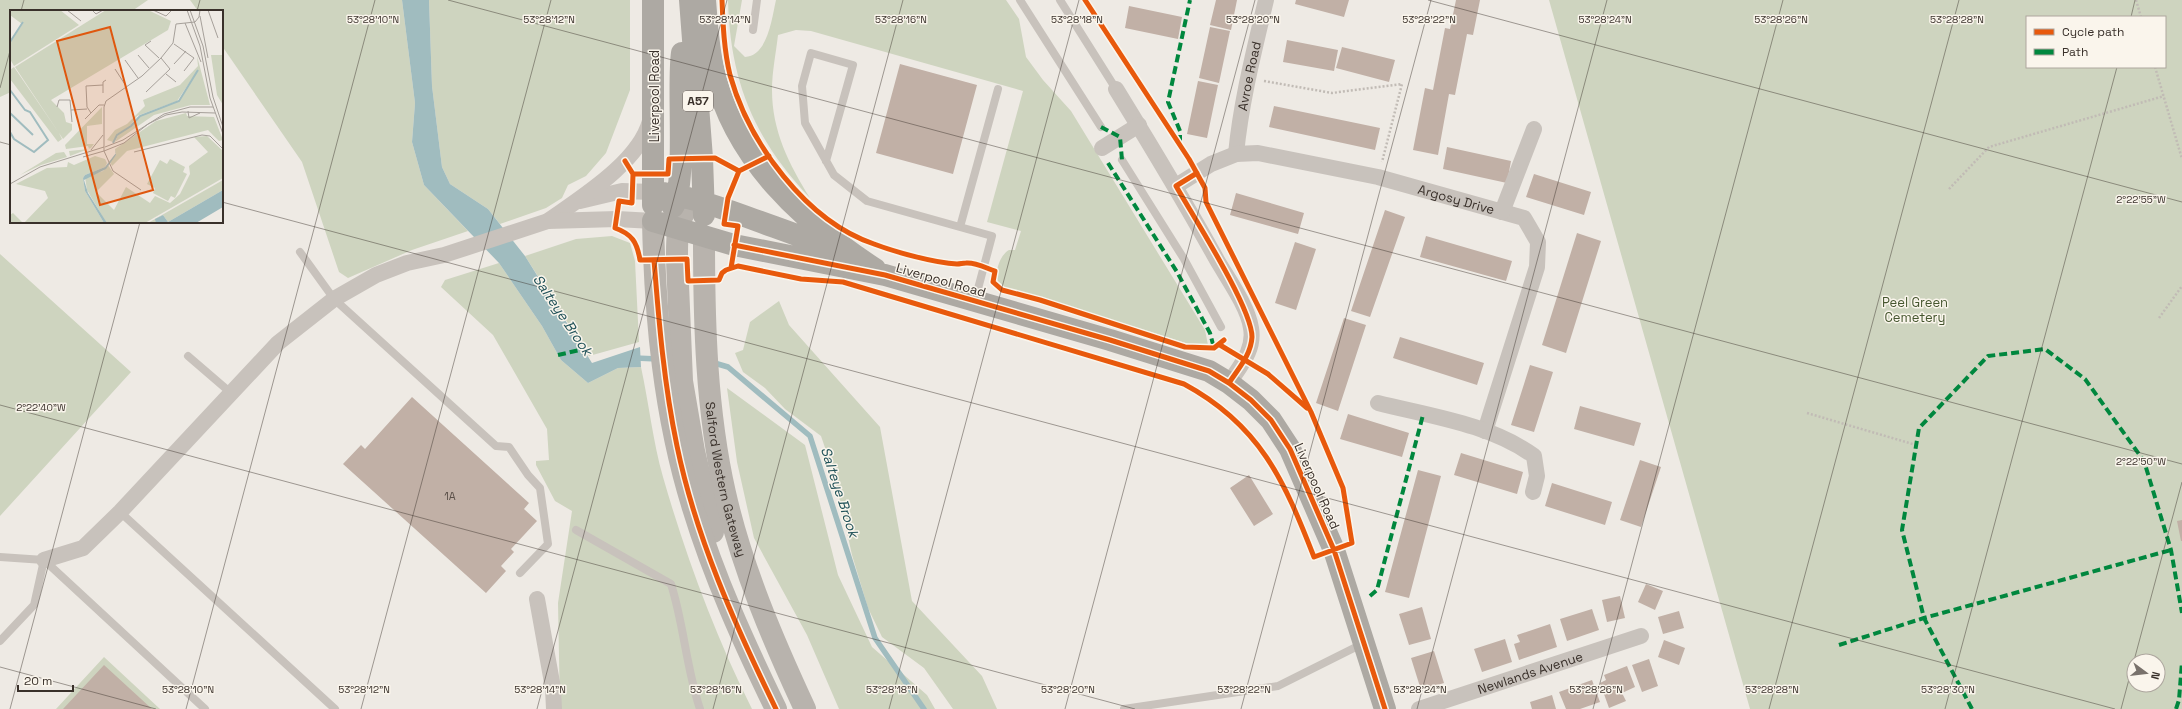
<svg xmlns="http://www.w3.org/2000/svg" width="2182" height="709" viewBox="0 0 2182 709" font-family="'Space Grotesk',sans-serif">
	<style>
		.green { fill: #ced4bf; fill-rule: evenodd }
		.water { fill: #a0bcbf }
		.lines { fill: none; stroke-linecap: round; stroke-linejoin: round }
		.stream { stroke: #a0bcbf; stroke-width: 5.5 }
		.building { fill: #c1b0a6 }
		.path { stroke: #c1bbb5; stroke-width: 2.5; stroke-dasharray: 2 2; stroke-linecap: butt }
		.lane { stroke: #c8c2bc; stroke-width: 8 }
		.street { stroke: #c8c2bc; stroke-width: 16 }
		.secondary { stroke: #b8b3ad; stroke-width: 22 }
		.highway { stroke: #ada9a3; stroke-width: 22 }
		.quiet { stroke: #00873e; stroke-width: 4; stroke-dasharray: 8 4; stroke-linecap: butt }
		.cycleway-casing { stroke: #faf5ec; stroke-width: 8 }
		.cycleway { stroke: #e8590c; stroke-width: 5 }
		.ticks { fill: none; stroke: #39302a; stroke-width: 1; stroke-opacity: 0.45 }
		.labels { text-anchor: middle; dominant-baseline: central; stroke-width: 3; stroke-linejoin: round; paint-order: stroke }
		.number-label { font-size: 11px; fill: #5b5049 }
		.shield { fill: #faf5ec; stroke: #736b64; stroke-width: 1 }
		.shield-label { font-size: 12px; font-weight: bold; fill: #39302a }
		.street-label { font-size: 13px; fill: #39302a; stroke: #faf5ec }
		.park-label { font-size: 13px; fill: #45562f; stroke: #faf5ec }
		.water-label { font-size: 14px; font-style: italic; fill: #215259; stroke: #faf5ec }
		.inset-river { fill: none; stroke: #a0bcbf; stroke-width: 2 }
		.inset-road { fill: none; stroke: #a6a09a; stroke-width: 1 }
		.view { fill: #df570e; fill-opacity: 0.15; stroke: #df570e; stroke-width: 2 }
		.inset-edge { fill: none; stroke: #39302a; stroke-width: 2 }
		.ticks-label { font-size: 10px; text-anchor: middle; fill: #39302a; stroke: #faf5ec; stroke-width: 3; stroke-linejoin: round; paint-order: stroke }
	</style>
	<rect width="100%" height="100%" fill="#eeeae4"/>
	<path class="green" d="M0,0H148L132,11H11V92L0,97Z
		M190,0H402L415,103L412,142L424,185L468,231L412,250L348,278L339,272L302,162L222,46V11H198Z
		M429,0H630V90L606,153L586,176L568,185L562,198L546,208L500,224L488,209L450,184L442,167L432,86Z
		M728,0H742L734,46L745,57C768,56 772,17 776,0H1006L1019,19L1026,57L1043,80L1071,111L1205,330L1208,345H1192L1043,298L1007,289L998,282C994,272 1000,255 1009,250H1015L1021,231L987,222L1023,91L811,31L796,30L778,35C776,53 772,72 772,90C772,131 789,164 810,198C754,139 730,81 728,0Z
		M1549,0H2182V709H1750ZM2027,17H2165V67H2027ZM2134,661H2158V685H2134Z
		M612,236L630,243L635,261L639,342L589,356L525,256L576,239Z
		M0,254L131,372L0,516Z
		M499,263L542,326L561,360L588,383L618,368L641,367C649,404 653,442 663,477C686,557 715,635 752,709H560L558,603L572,511L555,501L536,465V461L549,460L547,429L493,335L441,287L445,280Z
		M779,301L789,325L880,427L912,601L982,676L997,709H953L924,668L882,637L868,608L852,555L834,474L821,436L785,409L765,388L743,372L735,353L743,350L750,322Z
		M727,388L805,445L838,575L872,647L927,695L935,709H839L807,635L754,538L737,462Z
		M104,657L160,709H56Z"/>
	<path class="water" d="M402,0H429L432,86L442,167L450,184L488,209L525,256L592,363L640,347L641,367L618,368L588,383L561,360L542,326L499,263L424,185L412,142L415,103Z"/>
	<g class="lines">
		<path class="stream" d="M635,358L658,359
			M711,362L728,367L810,436L875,638L924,709"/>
	</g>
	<path class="building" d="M1216,0H1237L1231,30L1210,25Z
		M1296,0H1349L1344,17L1295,4Z
		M1456,0H1480L1473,35L1467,34L1455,95L1449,94L1438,155L1413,150L1425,88L1433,90L1445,28L1450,29Z
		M1129,6L1182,17L1178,39L1125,28Z
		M1210,27L1230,31L1219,83L1199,78Z
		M1287,40L1338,50L1334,71L1283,62Z
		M1342,47L1395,60L1389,82L1336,68Z
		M900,64L977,85L953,174L876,153Z
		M1198,81L1218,85L1207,138L1187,134Z
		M1274,106L1380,128L1375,150L1269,127Z
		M1447,147L1511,161L1507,183L1443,169Z
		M1534,174L1591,192L1584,215L1526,197Z
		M1236,193L1304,213L1298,234L1230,215Z
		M1385,210L1405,217L1370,317L1351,311Z
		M1577,233L1601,241L1566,353L1542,345Z
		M1426,236L1512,261L1506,281L1420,257Z
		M1295,242L1316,249L1296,310L1275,303Z
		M1344,318L1366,325L1338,411L1316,403Z
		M1400,337L1484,363L1477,385L1393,358Z
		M1530,365L1553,372L1534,432L1511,425Z
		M412,397L529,503L524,509L537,521L511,549L514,552L501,566L506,571L486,593L343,464L361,445L365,449Z
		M1580,406L1641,423L1634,446L1574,429Z
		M1348,414L1409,433L1402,457L1340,439Z
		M1461,453L1523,472L1517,494L1454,475Z
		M1640,460L1661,467L1641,527L1620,520Z
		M1418,470L1441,476L1409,598L1385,592Z
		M1249,475L1273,514L1254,526L1230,488Z
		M1552,483L1612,502L1605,525L1545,506Z
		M2182,520V541H2181L2177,521Z
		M1646,584L1663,591L1655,610L1638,602Z
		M1620,596L1625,618L1607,622L1602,600Z
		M1422,607L1431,639L1409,645L1399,614Z
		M1592,609L1599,630L1567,641L1560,619Z
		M1679,611L1684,628L1663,634L1658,617Z
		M1550,624L1557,647L1519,660L1514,644L1520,642L1517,635Z
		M1505,639L1512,662L1482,672L1474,649Z
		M1664,640L1685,648L1679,665L1658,657Z
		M1434,651L1444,683L1421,690L1411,658Z
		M1649,659L1658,686L1642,692L1632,665Z
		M104,665L152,709H63Z
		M1627,666L1635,687L1622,693L1626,701L1609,708L1600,683L1606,680L1604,675Z
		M1592,680L1600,702L1580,709H1566L1559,692Z
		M1552,695L1556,709H1532L1530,702Z"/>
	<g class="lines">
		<path class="path" d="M2136,0L2141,17
			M2155,67L2182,159
			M1264,81L1332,93L1402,84L1382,162
			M1949,189L1989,147L2164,96
			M2159,318L2182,286
			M1807,413L1916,445"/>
		<path class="lane" d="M1020,0L1101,127
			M1060,0L1116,89
			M753,30L757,0
			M1122,160L1184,259L1221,327
			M826,161L853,65L811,53L802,86L805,123L834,175L867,201L992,236L975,300
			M960,227L998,89
			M300,252L334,299L496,446L509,447L528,475L540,488L548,544L520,573
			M188,356L231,393
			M120,512L335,709
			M576,530L671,584C684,625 686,667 700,709
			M0,557L44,560L205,709
			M0,641L34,605L44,560
			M1124,709L1278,686L1362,644"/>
		<g class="street">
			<path d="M1116,89C1151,146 1185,202 1217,260C1228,279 1248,307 1251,328C1255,350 1240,366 1229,383"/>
			<path d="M1102,148L1139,125"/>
			<path id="s1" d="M1236,154C1241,102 1254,51 1266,0"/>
			<path id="s2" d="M1176,186L1211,164L1236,154L1258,153L1378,177L1524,218L1538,242L1537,267L1485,431"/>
			<path d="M580,201L622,191L653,192"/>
			<path d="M1502,212L1534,129"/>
			<path d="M548,221C582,197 639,162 650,121"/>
			<path d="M1378,403C1430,416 1490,424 1534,456L1537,476L1533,492"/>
			<path d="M44,560L83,548L120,512L278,343L334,299L376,275L407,263L444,255L548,221L617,219L653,221"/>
			<path d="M537,599L553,688L554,709"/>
			<path id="s3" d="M1419,709L1641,636"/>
		</g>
		<g class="secondary">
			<path d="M704,202L689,206C676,220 677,241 677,260L682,381L694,451L713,532"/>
			<path d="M653,221C655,317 664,415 693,508C714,577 744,643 776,709"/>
			<path id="s4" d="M704,237C704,322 706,409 725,493C742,568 773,640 805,709"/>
		</g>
		<path class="highway" d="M653,0V205
			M690,0L702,158L704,215
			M705,0C707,24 708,49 714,72C735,160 802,221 875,269
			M653,192C686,195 716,206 747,217C776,228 805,237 833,250
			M673,207C687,186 677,85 682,53
			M653,221L734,245L885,275L1110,340L1209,371L1229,383L1251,400L1271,420L1290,449L1334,550L1385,709"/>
		<path class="quiet" d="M1101,127L1120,137L1122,160
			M1180,143V131L1168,102L1190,0
			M1108,163L1177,272L1210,333L1214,348
			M558,355L584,349
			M1370,596L1377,590L1423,415
			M1839,645L1924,618L2171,550
			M1972,709L1924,618L1902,530L1919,428L1988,356L2045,349L2085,379L2144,461L2171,550L2182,613
			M2176,709L2179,700L2182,662"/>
		<g class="cycleway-casing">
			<path id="cycleway" d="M722,0C723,25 724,50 730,75C749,143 806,221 874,244C895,252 935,263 957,264C960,264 963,263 966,263C975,262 986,268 995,271L993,282L1002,290L1040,300L1185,347L1214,348L1224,340
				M625,161L633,174L632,203L619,201L615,228C632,234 637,242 640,260L687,259L688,281L719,280L722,273L726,270L738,266L801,279L843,282L1184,384C1260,425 1284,480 1314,557L1352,543L1343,488L1311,412L1206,202L1205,188L1189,159L1085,0
				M1197,173L1176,186C1193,216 1252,308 1252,337C1251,355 1238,369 1229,383
				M633,174H668L669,159L715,158L739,171
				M734,245L885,275L1110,340L1209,371L1229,383L1251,400L1271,420L1290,449L1334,550L1385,709
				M654,260C659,323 664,384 677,446C696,538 735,625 776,709
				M731,268L738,226L724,224L728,198L739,171L769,156
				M1220,345L1268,374L1307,408"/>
		</g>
		<use href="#cycleway" class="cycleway"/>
	</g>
	<path class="ticks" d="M448,0L2182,464M1428,0L2182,202M21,11L24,0M197,11L200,0M2131,17L2135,0M0,88L11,47M0,142L11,145M222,202L2115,709M0,405L1135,709M0,667L156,709M10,709L140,222M186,709L375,0M361,709L551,0M537,709L727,0M713,709L903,0M889,709L1079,0M1065,709L1255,0M1241,709L1431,0M1417,709L1607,0M1593,709L1783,0M1769,709L1959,0M1945,709L2117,67M2121,709L2182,482"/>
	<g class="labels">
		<g class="number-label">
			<text x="450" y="496">1A</text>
		</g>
		<rect class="shield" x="683" y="91" width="30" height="20" rx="3"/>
		<g class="shield-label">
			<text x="698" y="101">A57</text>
		</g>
		<g class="street-label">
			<text stroke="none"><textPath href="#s1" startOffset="79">Avroe Road</textPath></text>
			<text transform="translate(654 96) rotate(-90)">Liverpool Road</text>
			<text stroke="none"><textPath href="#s2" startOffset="294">Argosy Drive</textPath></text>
			<text transform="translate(941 280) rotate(16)">Liverpool Road</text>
			<text stroke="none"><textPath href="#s4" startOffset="244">Salford Western Gateway</textPath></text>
			<text transform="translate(1317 486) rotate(66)">Liverpool Road</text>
			<text stroke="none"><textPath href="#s3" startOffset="117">Newlands Avenue</textPath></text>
		</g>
		<g class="park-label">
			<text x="1915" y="302">Peel Green<tspan x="1915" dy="15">Cemetery</tspan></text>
		</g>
		<g class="water-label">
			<text transform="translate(563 315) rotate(56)">Salteye Brook</text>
			<text transform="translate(840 492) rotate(72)">Salteye Brook</text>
		</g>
	</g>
	<g transform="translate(10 10)">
		<rect width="213" height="213" fill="#eeeae4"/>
		<path d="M0,0H50L69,15L4,56L0,49V33L14,12L12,14L0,5ZM96,0H138L161,11L158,20L41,90L54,103L56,112L62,114V120L53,129L5,57ZM201,45H213V95L207,85ZM187,46L200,95H181L144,105L105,132L108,125L121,116L128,107L170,90L188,60L167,91L127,106L120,116L107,124L103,132L97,130L105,120L117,114L135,96L133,90L170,75L188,56ZM4,57L49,123L52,129L48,132L0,69V60ZM92,97V114L77,116V134H84L81,138L60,146L59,141L79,139L78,136L56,139L55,135ZM176,103L177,106L204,107L213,130L209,131L198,120L117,141L102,156L100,152L106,145L105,139L146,111ZM197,126L213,141V168L135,213H97L94,209L77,180L75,167L93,161L98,155L104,164L86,182L104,200L116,177L140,193L145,186L160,193L170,184L180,164L179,156L198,142L184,127ZM54,142L57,147L31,155L10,165L46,143ZM85,146L95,149L97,153L95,157L75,165L73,168L75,181L94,213H14L38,188L35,181L6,174L37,158L57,157L58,152L64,155ZM160,149L175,157L173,162L177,164L165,188L161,186L158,191L143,183L145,178L137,174L150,150L157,154ZM213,170V180L158,212L153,205L146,209V213H138ZM3,203L13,213H0V205Z" fill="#ced4bf"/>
		<path d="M105,139L106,145L96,159L74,170L78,183L97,213H94L75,181L73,168L75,165L95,157L106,143ZM213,180V197L186,213H146L145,209L153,205L158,212Z" fill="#a0bcbf"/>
		<path class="inset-river" d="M0,32L13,12M0,80L15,100L20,102L38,130L24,142L4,129L0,122M0,103L23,125M103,133L107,125L121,116L130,106L169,91L188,60"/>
		<path class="inset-road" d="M57,0L71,11M82,0L86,4L93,0M143,0L156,6L162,0M177,0L190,36L200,88L213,124M180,0L193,36L203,87L213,117M198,0L208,28M190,6L198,48M175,13L191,52M141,31L135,35L149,48M164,34L184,48L174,61M128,45L139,58M115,50L128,68M164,54L176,41M105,59L116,76M156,64L166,72M136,82L160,59L151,48M93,83V72L96,70M47,97L49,90H60L62,112M61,100L77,99M178,101L179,108L190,103M81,103L77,97L76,76L93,75M75,109L89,95H94M95,137L113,130L154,104L180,97H203M81,140L93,125M94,141V97L96,91L132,66L151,48L163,33L166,14L185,12L189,7L190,0M124,142L192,125L200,126L213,139M73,147L94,141M0,174L30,157L94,137M131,180L103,161L94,141L114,133L138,114L156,105L172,102L205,103"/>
		<path class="view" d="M100,17L143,180L90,195L47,31Z"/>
		<rect width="213" height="213" class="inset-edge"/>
	</g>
	<g class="ticks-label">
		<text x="373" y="23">53°28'10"N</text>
		<text x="549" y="23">53°28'12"N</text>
		<text x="725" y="23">53°28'14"N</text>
		<text x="901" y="23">53°28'16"N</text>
		<text x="1077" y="23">53°28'18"N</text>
		<text x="1253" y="23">53°28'20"N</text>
		<text x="1429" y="23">53°28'22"N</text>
		<text x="1605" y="23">53°28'24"N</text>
		<text x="1781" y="23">53°28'26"N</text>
		<text x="1957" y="23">53°28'28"N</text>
		<text x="2141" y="203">2°22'55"W</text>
		<text x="41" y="411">2°22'40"W</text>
		<text x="2141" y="465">2°22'50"W</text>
		<text x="188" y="693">53°28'10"N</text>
		<text x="364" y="693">53°28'12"N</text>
		<text x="540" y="693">53°28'14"N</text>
		<text x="716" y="693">53°28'16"N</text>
		<text x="892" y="693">53°28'18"N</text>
		<text x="1068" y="693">53°28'20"N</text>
		<text x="1244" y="693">53°28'22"N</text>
		<text x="1420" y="693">53°28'24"N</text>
		<text x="1596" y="693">53°28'26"N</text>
		<text x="1772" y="693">53°28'28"N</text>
		<text x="1948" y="693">53°28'30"N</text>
	</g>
	<rect x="2026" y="16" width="140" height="52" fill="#faf5ec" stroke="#ada69e"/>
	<rect x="2034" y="29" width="20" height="6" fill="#e8590c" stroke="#ada69e"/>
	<text x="2062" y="36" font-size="12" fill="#39302a">Cycle path</text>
	<rect x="2034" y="49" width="20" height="6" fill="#00873e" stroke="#ada69e"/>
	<text x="2062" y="56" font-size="12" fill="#39302a">Path</text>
	<g transform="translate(2146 673) rotate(105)"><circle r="19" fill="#faf5ec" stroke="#ada69e"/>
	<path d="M0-3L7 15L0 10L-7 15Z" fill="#78716b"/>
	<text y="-6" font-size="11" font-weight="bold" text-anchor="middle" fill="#39302a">N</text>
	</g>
	<path d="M18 685v6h55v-6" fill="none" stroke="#39302a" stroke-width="2"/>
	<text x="24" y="685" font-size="12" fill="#39302a" stroke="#faf5ec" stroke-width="3" paint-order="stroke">20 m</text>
</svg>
